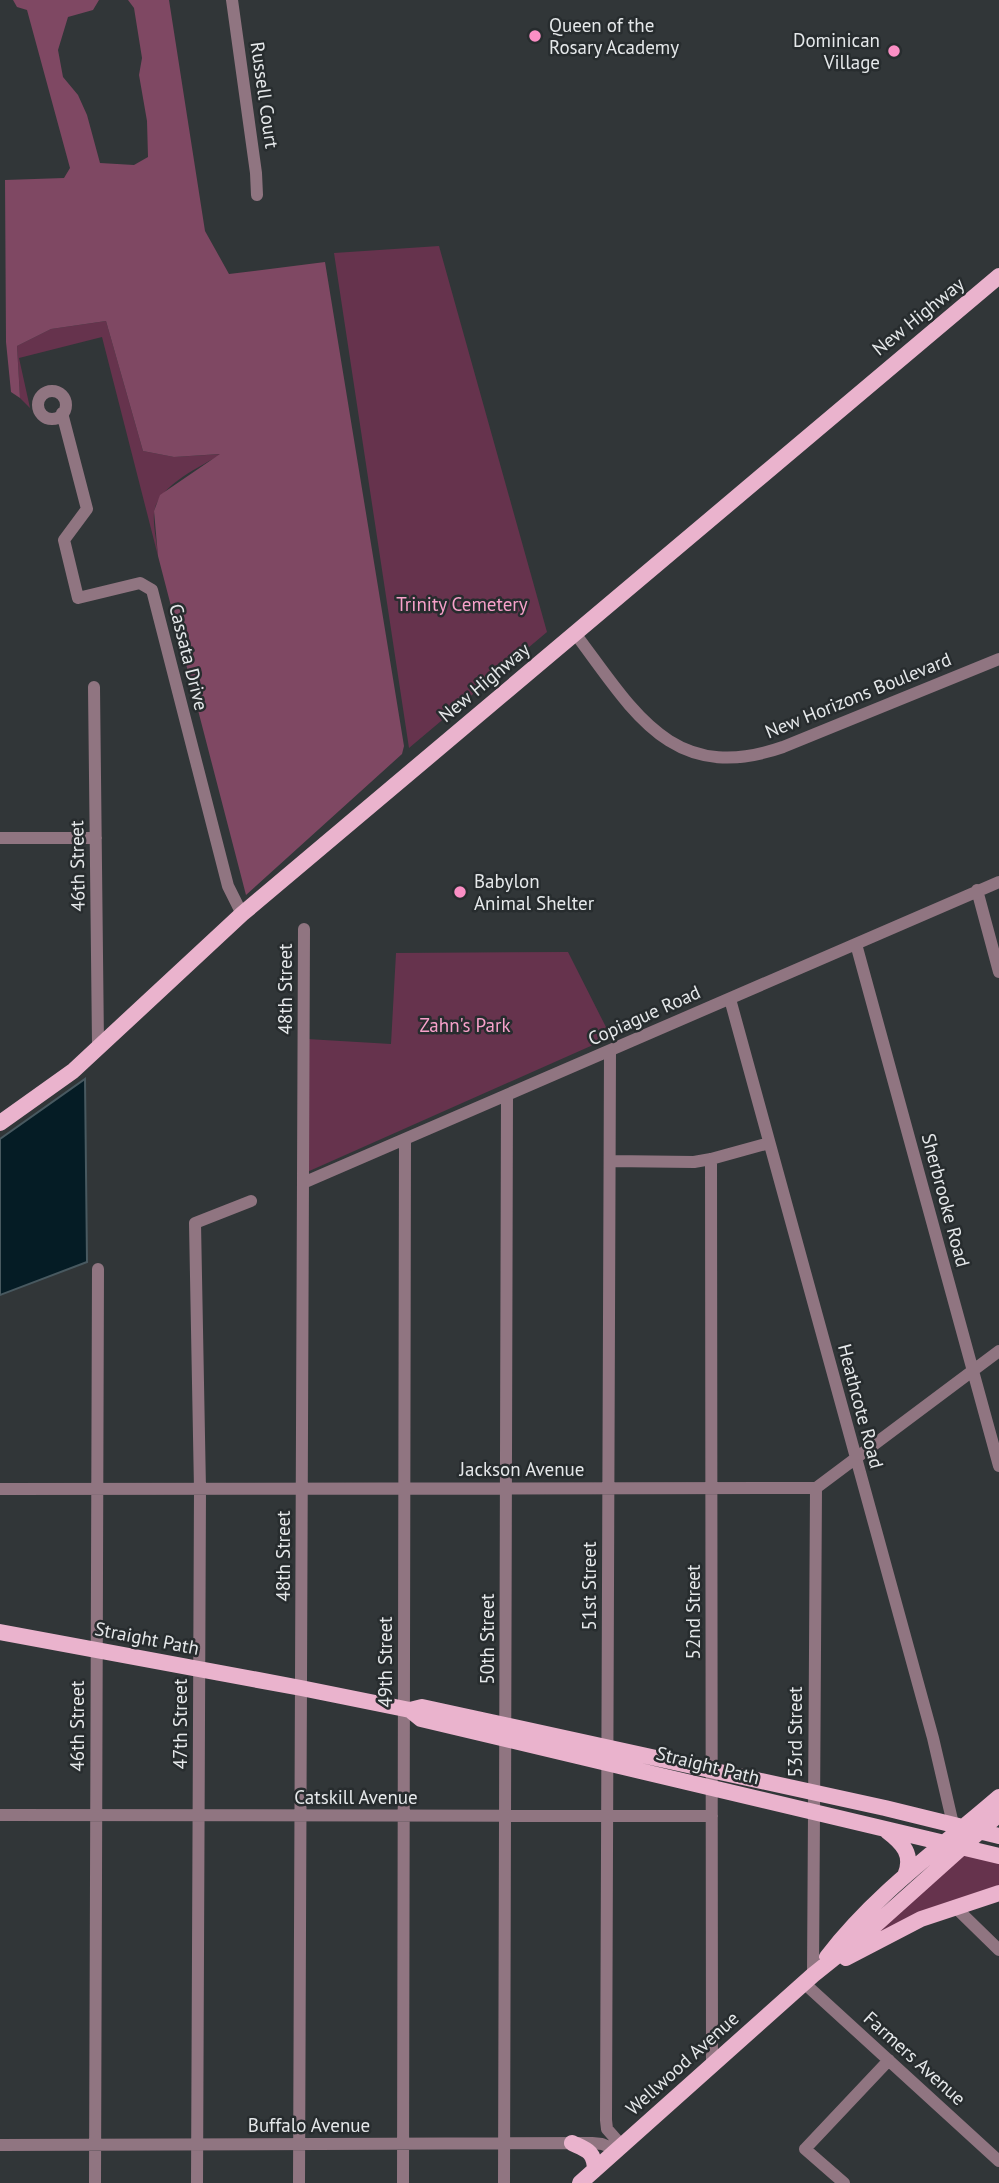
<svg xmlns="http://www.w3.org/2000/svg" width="999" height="2183" viewBox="0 0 999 2183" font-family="'PT Sans',sans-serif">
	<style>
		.green { fill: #66334d }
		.forest { fill: #7f4863 }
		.water { fill: #051c25; stroke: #485960; stroke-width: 2 }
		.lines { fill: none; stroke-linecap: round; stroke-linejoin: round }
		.minor { stroke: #907581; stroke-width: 12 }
		.major { stroke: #eab3cd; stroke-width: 16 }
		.poi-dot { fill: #fb8fc5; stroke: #272c2e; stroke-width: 2.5 }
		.labels { text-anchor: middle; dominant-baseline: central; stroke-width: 5; stroke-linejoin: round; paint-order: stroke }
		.poi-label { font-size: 19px; fill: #e5e8ea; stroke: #272c2e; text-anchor: start }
		.street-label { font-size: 19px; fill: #e5e8ea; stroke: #272c2e }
		.park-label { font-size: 19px; fill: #f7a1ca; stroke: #272c2e }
	</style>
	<rect width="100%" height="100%" fill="#313638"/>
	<path class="green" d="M439,246L547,632L409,748L334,253Z
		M106,321L143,451L174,457L222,454C201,466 156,487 154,513C153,527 157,542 158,556L102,337L19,358L30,408L20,398L17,346L51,329Z
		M568,952L611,1037L307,1172V1039L391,1044L396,953Z
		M964,1852L999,1861V1889L855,1948Z"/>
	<path class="forest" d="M13,0H99L93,10L68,17L58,50L63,77L78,95L87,115L100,163L134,165L148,157L147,121L139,75L142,58L134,8L128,0H169L205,231L229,274L325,262L404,746L402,754L246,895L158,556L154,511L160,495L220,454L174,457L143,451L106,321L51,329L17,346L20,398L11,392L6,342L5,180L64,178L70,168L27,10L17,7Z"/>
	<path class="water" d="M85,1079L87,1262L0,1295V1139Z"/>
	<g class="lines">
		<path class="minor" d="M232,0L256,173L257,195
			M38 405a14 14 0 1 1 28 0a14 14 0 1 1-28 0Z
			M62,413L87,509L64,540L78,598L140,583L152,590L228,886L242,914
			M574,632C633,710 671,786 783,747L999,659
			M94,687L98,1045
			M0,838H96
			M977,890L999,972
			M856,944L999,1466
			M730,999L933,1738L953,1824
			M610,1052L606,2120L607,2129L622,2146
			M711,1159L712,2065
			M610,1161L694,1162L711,1159L769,1143
			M303,1183L999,882
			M0,1489L816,1488L999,1351
			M0,1815L712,1816
			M955,1907L999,1950
			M813,1975L816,1488
			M804,1983L999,2161
			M0,2145L592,2143L602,2144L617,2150
			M95,2183L98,1269
			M197,2183L200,1489L195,1223L251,1201
			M299,2183L304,929
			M403,2183L405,1140
			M504,2183L507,1095
			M844,2183L805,2149L889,2060"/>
		<path class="major" d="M0,1123L73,1071L242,914L999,276
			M0,1632L301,1688L410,1710L422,1707L885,1808L999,1836
			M410,1710L421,1719L999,1856
			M887,1831C903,1843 914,1855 905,1876
			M827,1957C875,1894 940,1848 999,1797
			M846,1958L921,1919L999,1893
			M572,2143C587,2150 594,2151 595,2169
			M580,2183L813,1975L873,1927L999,1814"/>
	</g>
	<g class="poi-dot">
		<circle cx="535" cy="36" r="7"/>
		<circle cx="894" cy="51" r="7"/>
		<circle cx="460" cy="892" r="7"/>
	</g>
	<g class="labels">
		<g class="poi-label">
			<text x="549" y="25">Queen of the<tspan x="549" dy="22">Rosary Academy</tspan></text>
			<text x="880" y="40" text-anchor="end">Dominican<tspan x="880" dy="22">Village</tspan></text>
			<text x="474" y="881">Babylon<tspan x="474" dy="22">Animal Shelter</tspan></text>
		</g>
		<g class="street-label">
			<text transform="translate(265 95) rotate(82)">Russell Court</text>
			<text transform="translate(918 316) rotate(-39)">New Highway</text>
			<text transform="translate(189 657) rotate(76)">Cassata Drive</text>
			<text transform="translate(484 682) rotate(-40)">New Highway</text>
			<text transform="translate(858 695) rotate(-22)">New Horizons Boulevard</text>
			<text transform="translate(77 866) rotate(-91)">46th Street</text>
			<text transform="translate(285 989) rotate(-90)">48th Street</text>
			<text transform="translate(644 1015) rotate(-24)">Copiague Road</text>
			<text transform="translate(946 1200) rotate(75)">Sherbrooke Road</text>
			<text transform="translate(861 1406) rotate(75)">Heathcote Road</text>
			<text x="522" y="1469">Jackson Avenue</text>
			<text transform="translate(283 1556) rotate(-90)">48th Street</text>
			<text transform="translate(589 1586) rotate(-90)">51st Street</text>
			<text transform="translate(693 1612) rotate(-90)">52nd Street</text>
			<text transform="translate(147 1638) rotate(11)">Straight Path</text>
			<text transform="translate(487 1639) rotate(-90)">50th Street</text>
			<text transform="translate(385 1662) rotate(-90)">49th Street</text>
			<text transform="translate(180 1724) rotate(-90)">47th Street</text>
			<text transform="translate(77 1726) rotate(-90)">46th Street</text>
			<text transform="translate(795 1732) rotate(-90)">53rd Street</text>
			<text transform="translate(708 1765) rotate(14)">Straight Path</text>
			<text x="356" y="1797">Catskill Avenue</text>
			<text transform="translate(915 2058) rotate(42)">Farmers Avenue</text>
			<text transform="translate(682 2063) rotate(-42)">Wellwood Avenue</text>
			<text x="309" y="2125">Buffalo Avenue</text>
		</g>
		<g class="park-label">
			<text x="462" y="604">Trinity Cemetery</text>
			<text x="465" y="1025">Zahn's Park</text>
		</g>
	</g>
</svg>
